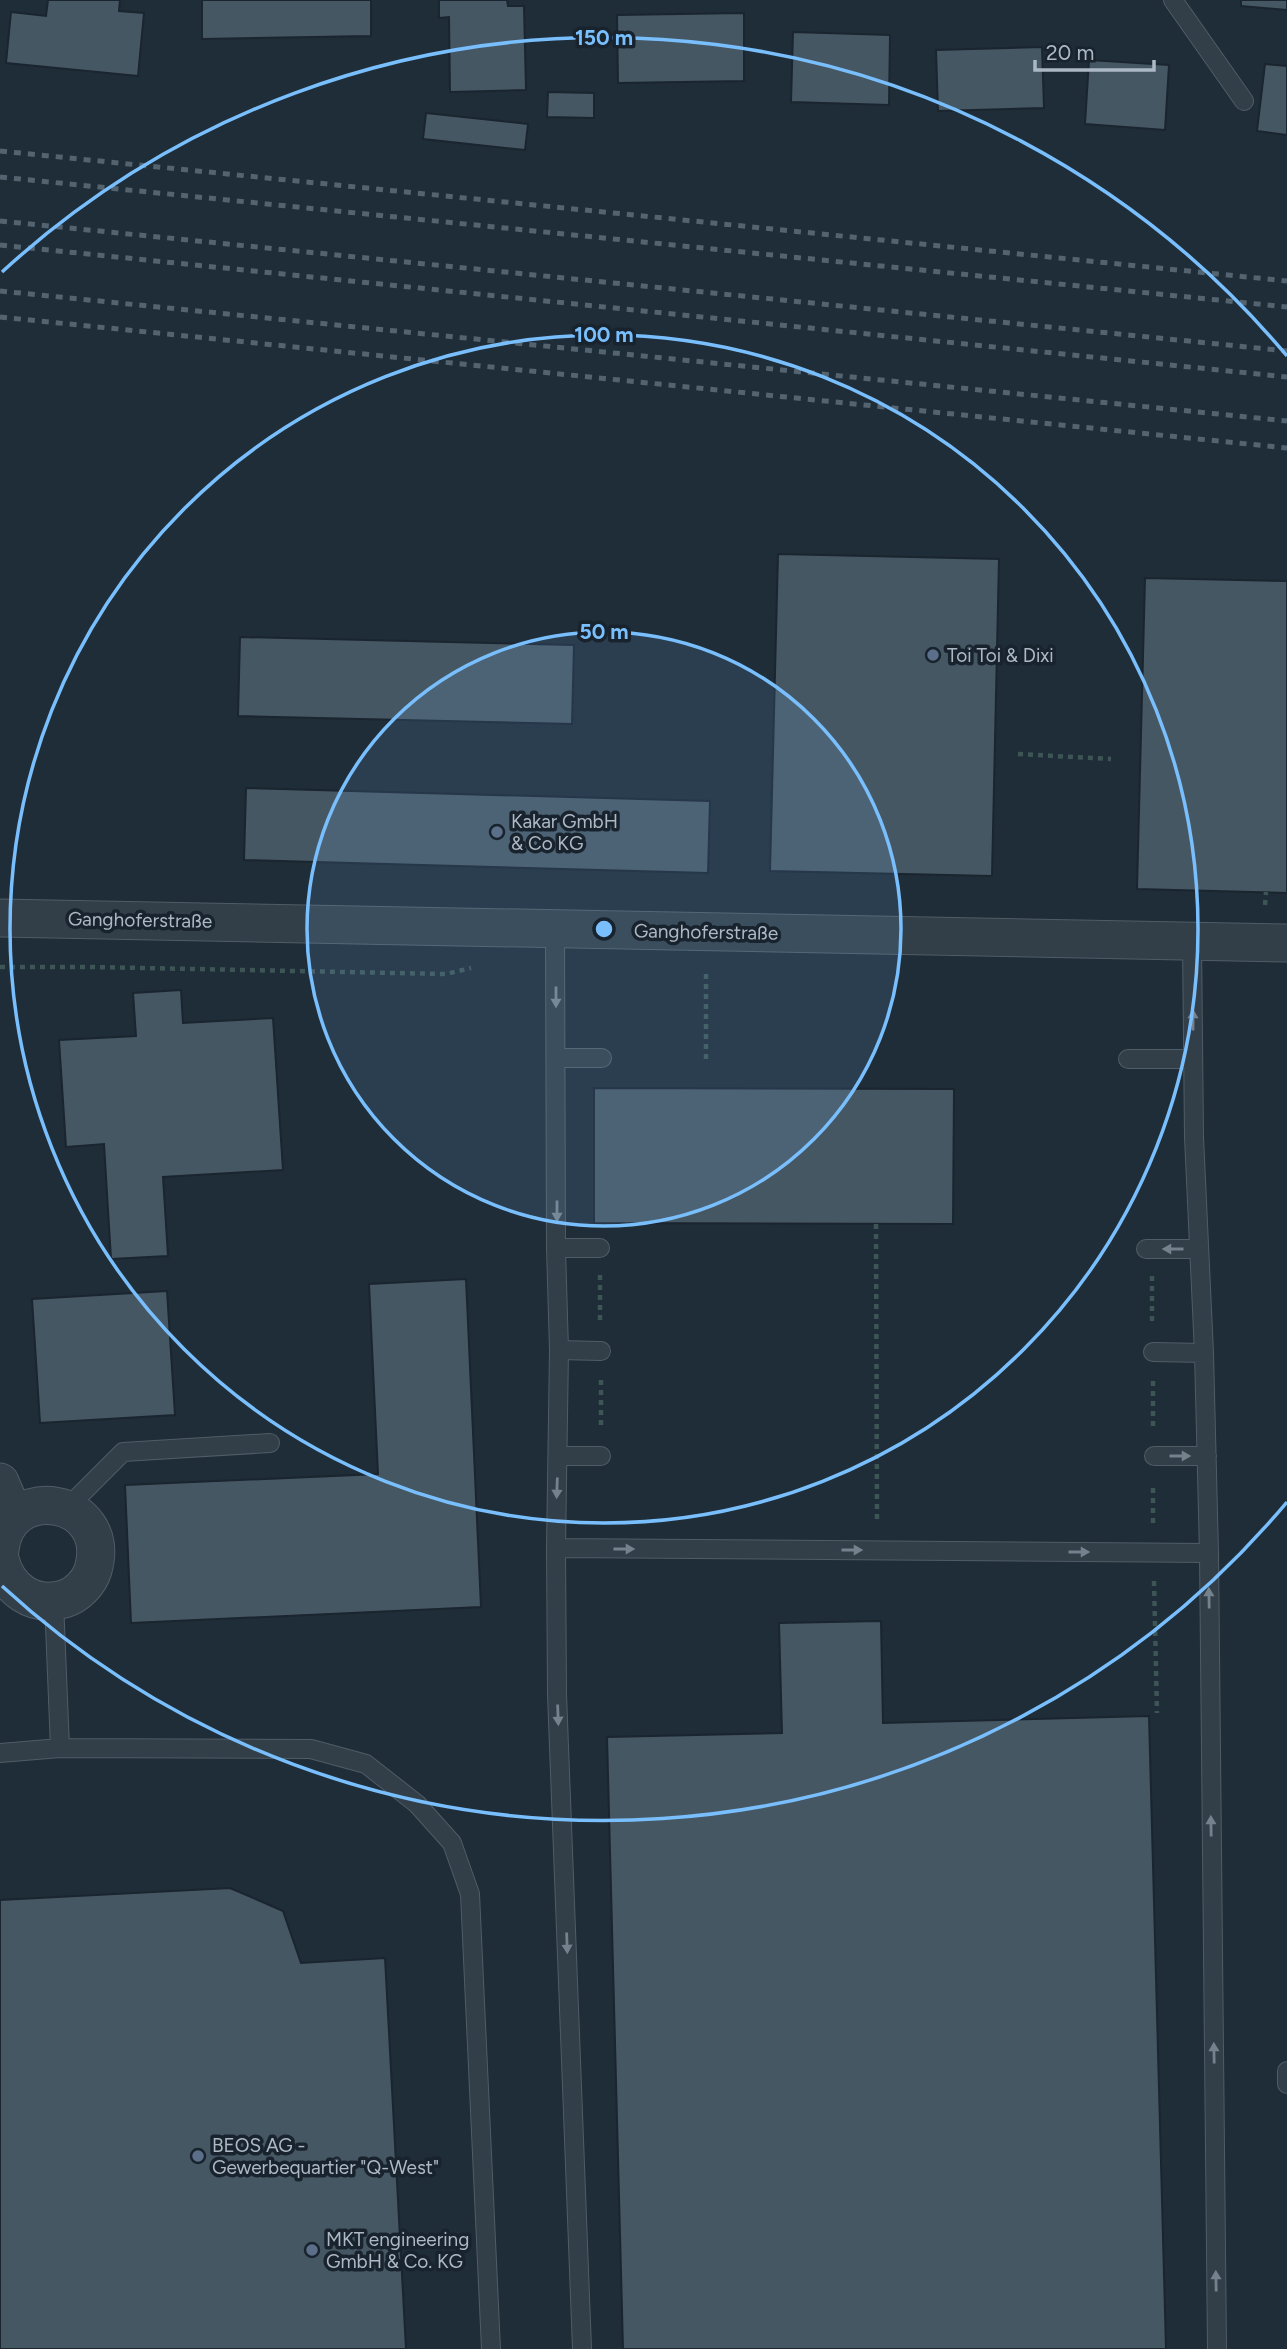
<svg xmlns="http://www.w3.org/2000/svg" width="1287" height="2349" viewBox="0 0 1287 2349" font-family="Figtree,sans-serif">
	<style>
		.building { fill: #465764; stroke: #1a252f; stroke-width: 2 }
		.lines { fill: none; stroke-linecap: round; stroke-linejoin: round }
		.service-casing { stroke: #505c66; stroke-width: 20 }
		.minor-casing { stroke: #505c66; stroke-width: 39 }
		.path { stroke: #3e5555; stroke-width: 4.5; stroke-dasharray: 5 5; stroke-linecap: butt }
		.service { stroke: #323f48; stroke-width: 18 }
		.minor { stroke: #323f48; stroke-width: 37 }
		.rail { stroke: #546370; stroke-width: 5; stroke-dasharray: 7 7; stroke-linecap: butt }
		.oneway { fill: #75828d }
		.ring { fill: none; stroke: #79bffd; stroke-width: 3.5 }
		.service-dot { fill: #5c6f8a; stroke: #18232d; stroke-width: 2.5 }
		.labels { text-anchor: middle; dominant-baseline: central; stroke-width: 7; stroke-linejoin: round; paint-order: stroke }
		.poi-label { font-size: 19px; fill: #acb9c5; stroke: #18232d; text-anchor: start }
		.street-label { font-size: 19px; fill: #acb9c5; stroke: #18232d }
		.centre { fill: #79bffd; stroke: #18232d; stroke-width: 3.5 }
		.ring-label { font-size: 21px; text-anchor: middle; font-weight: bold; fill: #79bffd; stroke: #18232d; stroke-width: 7; stroke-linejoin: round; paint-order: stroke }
	</style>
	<rect width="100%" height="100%" fill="#1f2d38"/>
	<path class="building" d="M48,0H120L119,11L144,13L138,76L6,63L11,12L46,16Z
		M202,0H371V36L202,39Z
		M439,0H507L508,6H524L526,90L450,92L449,17L439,18Z
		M1241,0H1287V10L1241,6Z
		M744,13V81L618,83L617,15Z
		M793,32L890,35L889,105L791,102Z
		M1042,47L1044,108L938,111L936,50Z
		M1089,60L1169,65L1165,130L1085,124Z
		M1265,64L1287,66V135L1257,131Z
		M548,92L594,93V118L547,117Z
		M426,113L528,124L525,150L423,139Z
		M778,554L999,559L992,876L770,871Z
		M1145,578L1287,581V893L1137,889Z
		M240,637L574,645L572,724L238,716Z
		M246,788L710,801L708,873L244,860Z
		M181,990L183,1023L273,1018L283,1170L163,1177L168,1256L111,1259L104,1144L66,1147L59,1040L136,1036L133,993Z
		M594,1088L954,1089L953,1224L594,1223Z
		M466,1279L481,1607L131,1623L125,1485L378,1474L369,1284Z
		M167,1291L175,1415L40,1423L32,1299Z
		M881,1621L883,1723L1149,1716L1166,2349H623L607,1737L782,1733L779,1623Z
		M230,1888L283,1911L301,1963L385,1958L406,2349H0V1900Z"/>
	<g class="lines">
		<g class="service-casing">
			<path id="service" d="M1173,0L1244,101
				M555,929L556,1248L559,1350L556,1548L557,1694L582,2349
				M1192,941L1194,1137L1204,1353L1209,1553L1217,2349
				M556,1058H602
				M1128,1059H1193
				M556,1248H600
				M1146,1249H1199
				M559,1350L601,1351
				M1153,1352L1204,1353
				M558,1456H601
				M1154,1456H1207
				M67,1508L123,1452L270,1443
				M556,1548L1209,1553
				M54,1601L60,1748
				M0,1753L60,1748L311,1749L366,1764L417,1804L452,1843L470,1894L491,2349
				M1287,2071V2084"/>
		</g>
		<g class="minor-casing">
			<path id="minor" d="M0,918L1287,943
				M0,1482L15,1517
				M0,1550C6,1480 114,1497 93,1570C89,1583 77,1595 64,1599C33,1608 7,1589 0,1559"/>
		</g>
		<path class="path" d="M1018,754L1111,759
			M1265,905L1266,892
			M0,967H93L446,974L471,968
			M706,1059V971
			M876,1224L877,1522
			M600,1275V1322
			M1152,1276V1323
			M601,1380V1427
			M1153,1381V1428
			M1153,1523V1483
			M1154,1581L1157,1713"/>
		<use href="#service" class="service"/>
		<use href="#minor" class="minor"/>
		<path class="rail" d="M0,151L1287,281
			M0,177L1287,307
			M0,221L1287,351
			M0,245L1287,377
			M0,291L1287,421
			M0,317L1287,448"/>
	</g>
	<defs><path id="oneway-solid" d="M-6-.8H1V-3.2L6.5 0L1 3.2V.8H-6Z" transform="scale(1.75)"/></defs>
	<g class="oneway">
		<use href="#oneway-solid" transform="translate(556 997) rotate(90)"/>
		<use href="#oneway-solid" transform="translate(1193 1020) rotate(-90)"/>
		<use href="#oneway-solid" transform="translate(557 1211) rotate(90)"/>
		<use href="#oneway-solid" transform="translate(1173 1249) rotate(180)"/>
		<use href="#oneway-solid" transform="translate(1180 1456)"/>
		<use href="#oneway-solid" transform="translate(557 1488) rotate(92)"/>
		<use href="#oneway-solid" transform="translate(624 1549)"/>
		<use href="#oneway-solid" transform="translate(852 1550)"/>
		<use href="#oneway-solid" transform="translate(1079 1552)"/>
		<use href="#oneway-solid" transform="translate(1209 1598) rotate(-91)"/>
		<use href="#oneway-solid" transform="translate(558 1715) rotate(88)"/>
		<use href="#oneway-solid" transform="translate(1211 1826) rotate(-91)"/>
		<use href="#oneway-solid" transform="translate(567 1943) rotate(88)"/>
		<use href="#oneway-solid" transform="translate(1214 2053) rotate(-91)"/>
		<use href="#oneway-solid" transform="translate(1216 2281) rotate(-91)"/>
	</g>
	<circle cx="604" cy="929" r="297" fill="#79bffd" fill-opacity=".12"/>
	<g class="ring">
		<circle cx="604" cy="929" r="297"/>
		<circle cx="604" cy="929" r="594"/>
		<path d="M1287 1502A891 891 0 0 1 2 1586M2 272A891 891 0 0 1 1287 356"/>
	</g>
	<g class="service-dot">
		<circle cx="933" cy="655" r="7"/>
		<circle cx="497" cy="832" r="7"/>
		<circle cx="198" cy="2156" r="7"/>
		<circle cx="312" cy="2250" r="7"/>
	</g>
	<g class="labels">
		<g class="poi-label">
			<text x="947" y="655">Toi Toi &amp; Dixi</text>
			<text x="511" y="821">Kakar GmbH<tspan x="511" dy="22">&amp; Co KG</tspan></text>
			<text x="212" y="2145">BEOS AG -<tspan x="212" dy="22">Gewerbequartier "Q-West"</tspan></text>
			<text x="326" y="2239">MKT engineering<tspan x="326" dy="22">GmbH &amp; Co. KG</tspan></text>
		</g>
		<g class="street-label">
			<text transform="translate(140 920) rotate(1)">Ganghoferstraße</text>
			<text transform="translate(706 932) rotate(1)">Ganghoferstraße</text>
		</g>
	</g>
	<circle cx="604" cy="929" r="10" class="centre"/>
	<g class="ring-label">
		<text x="604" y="45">150 m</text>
		<text x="604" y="342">100 m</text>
		<text x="604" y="639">50 m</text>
	</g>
	<path d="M1035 60v10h119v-10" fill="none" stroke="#acb9c5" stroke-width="3.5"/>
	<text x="1046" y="60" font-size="21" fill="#acb9c5" stroke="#18232d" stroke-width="5" paint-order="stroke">20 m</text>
</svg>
